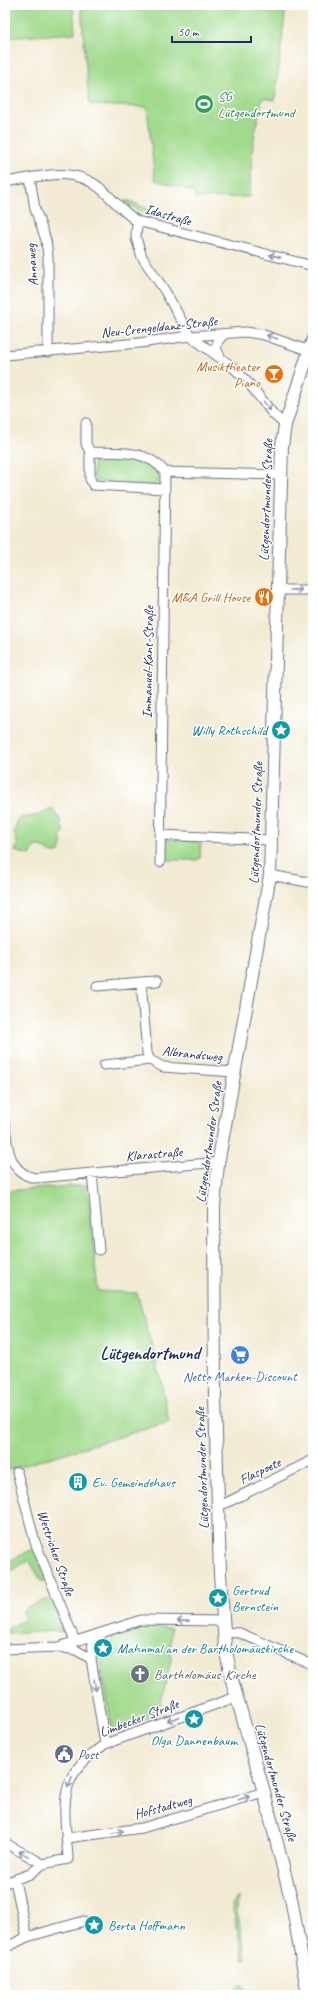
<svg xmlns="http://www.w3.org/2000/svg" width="318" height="2000" viewBox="0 0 318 2000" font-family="Caveat,sans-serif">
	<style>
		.green { fill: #a1da8d; stroke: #5e8476 }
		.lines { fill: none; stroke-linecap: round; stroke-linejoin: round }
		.minor-casing { stroke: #667087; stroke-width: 11 }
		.tertiary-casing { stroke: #667087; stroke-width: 14 }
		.minor { stroke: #fff; stroke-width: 9 }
		.tertiary { stroke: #fff; stroke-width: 12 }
		.oneway { stroke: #8d97ae }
		.labels { text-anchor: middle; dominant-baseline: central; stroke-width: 3; stroke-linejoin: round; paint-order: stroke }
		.leisure-label { font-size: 14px; fill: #27864d; stroke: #fff; text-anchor: start }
		.street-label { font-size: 14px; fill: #1b2f5e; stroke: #fff }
		.food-label { font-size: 14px; fill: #c56008; stroke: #fff; text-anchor: end }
		.culture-label { font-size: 14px; fill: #0d838f; stroke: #fff; text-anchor: start }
		.shop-label { font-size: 14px; fill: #366cbe; stroke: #fff }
		.worship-label { font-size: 14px; fill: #5b616d; stroke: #fff; text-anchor: start }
		.service-label { font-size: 14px; fill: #4e5e75; stroke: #fff; text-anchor: start }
		.district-label { font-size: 18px; font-weight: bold; fill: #1b2f5e; stroke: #fff }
	</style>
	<rect width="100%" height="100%" fill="#fff"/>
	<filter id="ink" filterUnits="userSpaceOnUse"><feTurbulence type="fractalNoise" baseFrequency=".025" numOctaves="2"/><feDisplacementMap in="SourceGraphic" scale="8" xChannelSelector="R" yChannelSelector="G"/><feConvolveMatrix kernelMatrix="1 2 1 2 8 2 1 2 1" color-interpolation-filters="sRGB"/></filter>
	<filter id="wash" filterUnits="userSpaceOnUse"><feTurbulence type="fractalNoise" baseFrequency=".012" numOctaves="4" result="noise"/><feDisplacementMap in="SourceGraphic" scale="16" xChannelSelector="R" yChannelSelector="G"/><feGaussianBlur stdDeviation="0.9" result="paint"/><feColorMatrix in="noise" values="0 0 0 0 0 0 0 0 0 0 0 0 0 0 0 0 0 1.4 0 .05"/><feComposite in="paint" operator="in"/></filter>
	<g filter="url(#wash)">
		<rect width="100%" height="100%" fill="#f2ead2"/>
		<path class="green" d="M5,5H73L75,33L5,38Z
			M81,5H286L275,100L262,98L253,143L249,197L195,198V192L155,180L147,107L90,105L86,70Z
			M124,201H130L152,211V217L143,214Z
			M100,455L147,459L159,472L158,483L152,486L96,481L93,477L94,458Z
			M52,809L62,822L60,824L64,831L60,837L62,845L60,852C48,857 46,844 35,846L30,855L14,851L18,846L14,832L17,822L21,818L39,815Z
			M168,839L201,841L200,858L197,860H166L164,857V841Z
			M87,1185L98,1291L137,1293L161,1380L169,1422L5,1471V1191Z
			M35,1548L47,1581L42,1582L29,1560L6,1574L5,1563Z
			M44,1600L56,1601L68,1631L5,1633V1630L25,1619L23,1610Z
			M144,1626L171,1628V1661L158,1714L112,1730L100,1658L112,1656L113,1650L108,1641L113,1636Z
			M238,1897L237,1910L246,1958L244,1960L232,1905Z
			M242,1984L250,1995H228Z"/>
	</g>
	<g filter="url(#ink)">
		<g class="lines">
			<g class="minor-casing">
				<path id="minor" d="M30,178L35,209L46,240L48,257V352
					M5,182C38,177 72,165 100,188C113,199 123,212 137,221L313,266
					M137,221L136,238L142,257L165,291L190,336L234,368L251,386L273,414L285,425
					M5,355L139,343L190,336L246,332L264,335L313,352
					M220,356C214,347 216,341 225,334
					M86,423V444L90,452
					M165,472L280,475
					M278,590H313
					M160,835L271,840
					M160,862L165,472C146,448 118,453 90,452V479L93,485L165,489
					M270,875L313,883
					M157,981L141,982L147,1053L150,1060L163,1067L234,1072
					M97,986L141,982
					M104,1065L150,1060
					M5,1125C7,1147 9,1173 35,1178L209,1163L218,1164
					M92,1173L99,1250
					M17,1472L35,1542L75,1641
					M218,1505L226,1503L313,1460
					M223,1632L240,1633L313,1665
					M59,1647L76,1650L91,1659L105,1744
					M5,1649L58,1647L141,1620L222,1621
					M91,1659L93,1642L103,1633
					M67,1838L142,1828L264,1792
					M5,1843L43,1864
					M15,1881L27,1937
					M5,1883L30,1874L43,1864L68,1859C67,1834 60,1802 71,1779C77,1765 93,1753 105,1744L236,1697
					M5,1948L27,1937L84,1921"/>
			</g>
			<g class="tertiary-casing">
				<path id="tertiary" d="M308,1995L292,1903L264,1792L231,1677L225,1646L220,1574L215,1398L214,1206L218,1164L270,875L282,446L285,425L313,339"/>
			</g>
			<use href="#minor" class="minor"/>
			<use href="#tertiary" class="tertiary"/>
		</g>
		<defs><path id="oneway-shaft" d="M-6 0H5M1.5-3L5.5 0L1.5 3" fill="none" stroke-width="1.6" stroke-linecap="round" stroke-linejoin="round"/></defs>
		<g class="oneway">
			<use href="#oneway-shaft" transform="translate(275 256) rotate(-167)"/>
			<use href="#oneway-shaft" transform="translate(272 337) rotate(-160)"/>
			<use href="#oneway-shaft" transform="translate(267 406) rotate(54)"/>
			<use href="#oneway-shaft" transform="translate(296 590) rotate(1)"/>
			<use href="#oneway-shaft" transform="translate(183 1621) rotate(-179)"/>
			<use href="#oneway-shaft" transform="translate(95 1685) rotate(81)"/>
			<use href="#oneway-shaft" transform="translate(173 1719) rotate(161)"/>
			<use href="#oneway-shaft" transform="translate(70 1782) rotate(112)"/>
			<use href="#oneway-shaft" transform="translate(244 1798) rotate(-17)"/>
			<use href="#oneway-shaft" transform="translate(118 1832) rotate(-8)"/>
			<use href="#oneway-shaft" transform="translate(24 1854) rotate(-151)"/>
		</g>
	</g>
	<defs>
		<g id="stadium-disc" transform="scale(1)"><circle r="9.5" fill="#2e9e5b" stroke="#fff"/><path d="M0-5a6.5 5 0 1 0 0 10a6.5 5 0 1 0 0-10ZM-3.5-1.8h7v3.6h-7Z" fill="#fff"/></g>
		<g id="bar-disc" transform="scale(1)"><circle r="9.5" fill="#e8710a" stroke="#fff"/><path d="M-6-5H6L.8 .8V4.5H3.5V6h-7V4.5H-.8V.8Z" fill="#fff"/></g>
		<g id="restaurant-disc" transform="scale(1)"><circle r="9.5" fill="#e8710a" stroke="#fff"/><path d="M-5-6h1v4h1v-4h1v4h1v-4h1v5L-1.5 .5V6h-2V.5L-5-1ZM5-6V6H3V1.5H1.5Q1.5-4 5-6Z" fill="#fff"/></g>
		<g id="sight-disc" transform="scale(1)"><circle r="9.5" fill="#0f9aa8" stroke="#fff"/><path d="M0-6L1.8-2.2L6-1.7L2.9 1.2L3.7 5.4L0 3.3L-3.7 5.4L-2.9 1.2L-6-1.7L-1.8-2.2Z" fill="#fff"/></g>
		<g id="supermarket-disc" transform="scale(1)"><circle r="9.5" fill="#3f7fe0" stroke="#fff"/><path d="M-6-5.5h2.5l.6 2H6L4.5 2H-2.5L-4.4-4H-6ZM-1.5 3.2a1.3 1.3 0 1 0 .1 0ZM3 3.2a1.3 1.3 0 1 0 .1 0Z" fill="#fff"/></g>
		<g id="building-disc" transform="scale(1)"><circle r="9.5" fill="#0f9aa8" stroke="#fff"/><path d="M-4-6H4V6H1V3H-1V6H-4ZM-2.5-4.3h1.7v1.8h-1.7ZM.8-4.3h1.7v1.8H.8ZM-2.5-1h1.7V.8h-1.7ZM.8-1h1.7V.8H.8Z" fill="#fff"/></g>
		<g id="church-disc" transform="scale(1)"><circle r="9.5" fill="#6b7280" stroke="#fff"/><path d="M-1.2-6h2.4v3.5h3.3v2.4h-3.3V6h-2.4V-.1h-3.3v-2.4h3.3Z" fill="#fff"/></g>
		<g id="civic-disc" transform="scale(1)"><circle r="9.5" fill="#5c6f8a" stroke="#fff"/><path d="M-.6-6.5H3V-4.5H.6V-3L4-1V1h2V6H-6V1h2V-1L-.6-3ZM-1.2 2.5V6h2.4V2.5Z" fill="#fff"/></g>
	</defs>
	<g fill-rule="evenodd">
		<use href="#stadium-disc" x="204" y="104"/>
		<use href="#bar-disc" x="274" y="374"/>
		<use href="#restaurant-disc" x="264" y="597"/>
		<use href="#sight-disc" x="281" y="730"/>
		<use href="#supermarket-disc" x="240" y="1355"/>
		<use href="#building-disc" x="78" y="1482"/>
		<use href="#sight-disc" x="218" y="1598"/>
		<use href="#sight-disc" x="103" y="1648"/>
		<use href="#church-disc" x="140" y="1674"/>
		<use href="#sight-disc" x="194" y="1719"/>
		<use href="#civic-disc" x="64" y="1754"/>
		<use href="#sight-disc" x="94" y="1925"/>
	</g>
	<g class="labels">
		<g class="leisure-label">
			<text x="218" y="96">SG<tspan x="218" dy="16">Lütgendortmund</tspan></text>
		</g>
		<g class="street-label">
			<text transform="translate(168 215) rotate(16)">Idastraße</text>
			<text transform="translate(32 265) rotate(-94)">Annaweg</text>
			<text transform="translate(159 327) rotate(-6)">Neu-Crengeldanz-Straße</text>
			<text transform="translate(266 500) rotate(-88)">Lütgendortmunder Straße</text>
			<text transform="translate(148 662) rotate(-89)">Immanuel-Kant-Straße</text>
			<text transform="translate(256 823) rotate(-88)">Lütgendortmunder Straße</text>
			<text transform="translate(192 1054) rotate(6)">Albrandsweg</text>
			<text transform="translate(209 1142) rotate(-82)">Lütgendortmunder Straße</text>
			<text transform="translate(154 1154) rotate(-5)">Klarastraße</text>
			<text transform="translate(202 1468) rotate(-92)">Lütgendortmunder Straße</text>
			<text transform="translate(260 1471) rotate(-26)">Flaspoete</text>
			<text transform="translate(56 1553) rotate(71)">Westricher Straße</text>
			<text transform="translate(139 1718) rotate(-21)">Limbecker Straße</text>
			<text transform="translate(276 1782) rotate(74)">Lütgendortmunder Straße</text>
			<text transform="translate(163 1807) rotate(-15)">Hofstadtweg</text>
		</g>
		<g class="food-label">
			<text x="260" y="366">Musiktheater<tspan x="260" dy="16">Piano</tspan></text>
			<text x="250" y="597">M&amp;A Grill House</text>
		</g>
		<g class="culture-label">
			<text x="267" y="730" text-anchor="end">Willy Rothschild</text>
			<text x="92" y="1482">Ev. Gemeindehaus</text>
			<text x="232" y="1590">Gertrud<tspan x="232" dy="16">Bernstein</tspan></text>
			<text x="117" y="1648">Mahnmal an der Bartholomäuskirche</text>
			<text x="194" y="1740" text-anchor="middle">Olga Dannenbaum</text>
			<text x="108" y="1925">Berta Hoffmann</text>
		</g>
		<g class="shop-label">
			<text x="240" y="1376">Netto Marken-Discount</text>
		</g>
		<g class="worship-label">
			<text x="154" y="1674">Bartholomäus-Kirche</text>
		</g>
		<g class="service-label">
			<text x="78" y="1754">Post</text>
		</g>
		<g class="district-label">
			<text x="150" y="1353">Lütgendortmund</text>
		</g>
	</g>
	<rect width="318" height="2000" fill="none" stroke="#fff" stroke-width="20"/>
	<path d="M172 36v6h79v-6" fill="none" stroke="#1b2f5e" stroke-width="2"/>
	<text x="178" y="36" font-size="12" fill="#1b2f5e" stroke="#ffffff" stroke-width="3" paint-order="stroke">50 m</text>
</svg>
